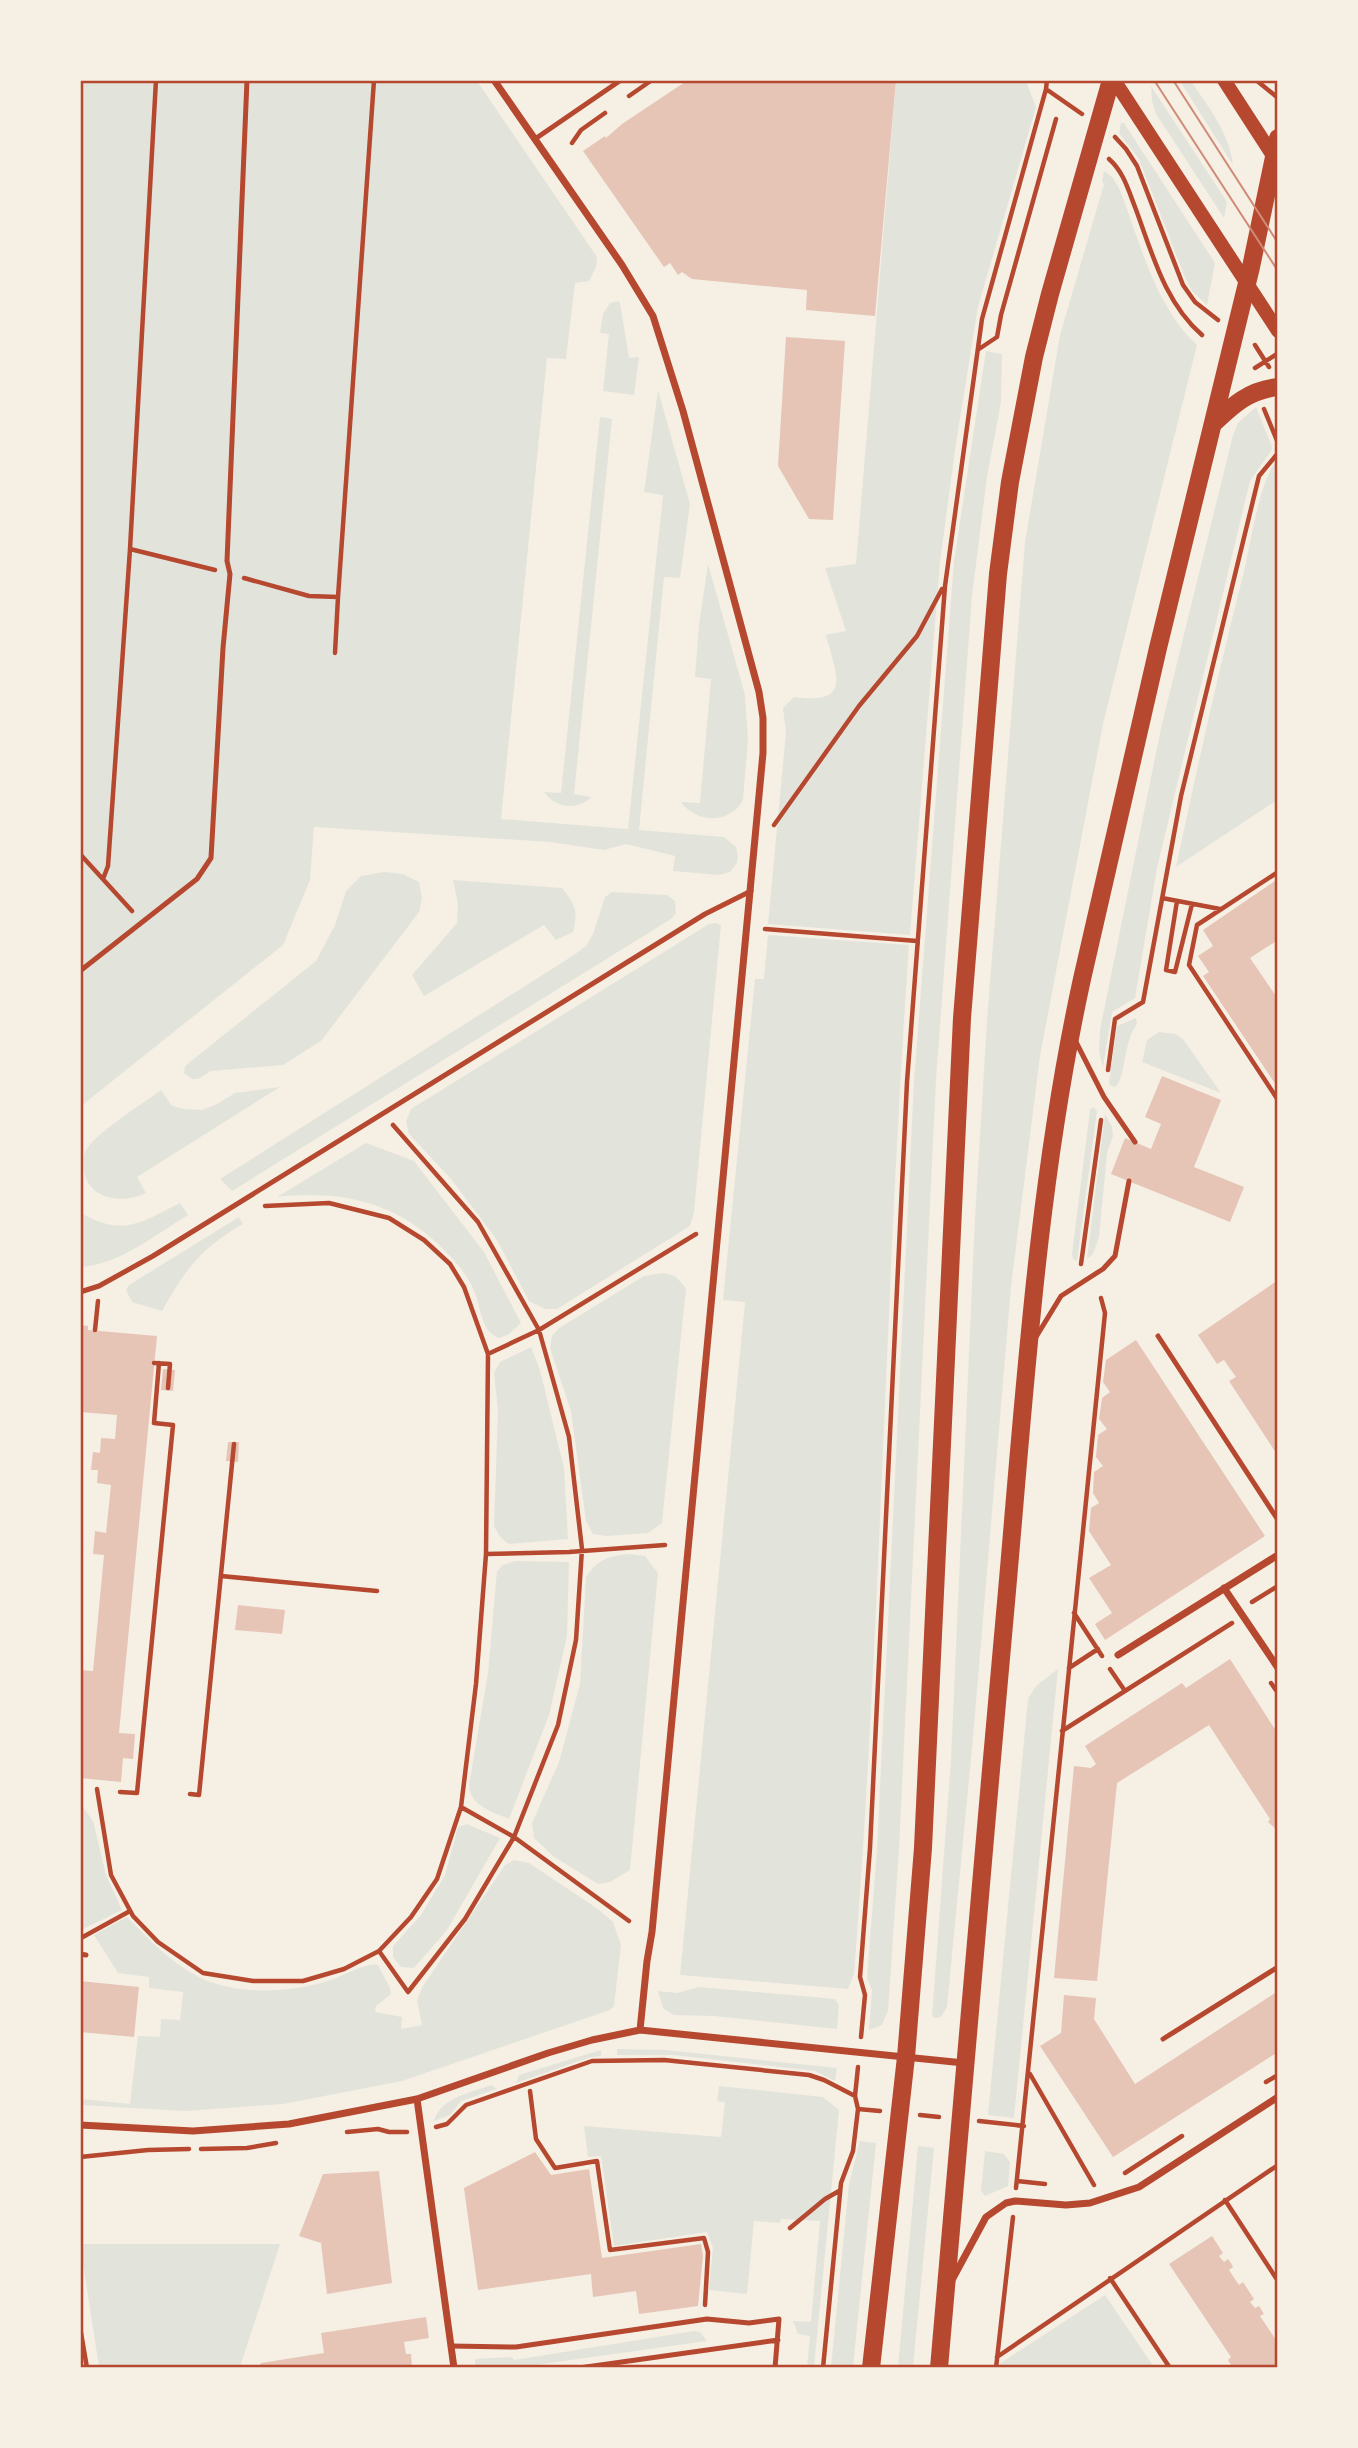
<svg xmlns="http://www.w3.org/2000/svg" width="1358" height="2448" viewBox="0 0 1358 2448" font-family="Cabin,sans-serif">
	<style>
		.green { fill: #e2e4dc }
		.building { fill: #e6c5b7 }
		.lines { fill: none; stroke-linecap: round; stroke-linejoin: round }
		.path { stroke: #b5482f; stroke-width: 4.5 }
		.service { stroke: #b5482f; stroke-width: 5 }
		.minor { stroke: #b5482f; stroke-width: 7 }
		.secondary { stroke: #b5482f; stroke-width: 14 }
		.primary { stroke: #b5482f; stroke-width: 18 }
		.tram { stroke: #cf8b77; stroke-width: 2 }
		.neatline { fill: none; stroke: #b5482f; stroke-width: 2.5 }
	</style>
	<rect width="100%" height="100%" fill="#f6efe4"/>
	<path class="green" d="M81,81H477L597,257L596,267L589,281L575,283L566,359L547,358L501,819L628,829L663,495L644,492L658,390L690,504L680,578L664,577L639,830L724,837L736,847L738,856L737,863L730,872L719,875L673,871L675,856L626,844L604,850L550,842L314,827L310,880L283,945L81,1106Z
		M896,81H1026L1036,107L978,307L956,443L940,562L910,935L768,924L786,732L783,708L794,697C853,705 836,675 826,635L846,631L825,568L856,564Z
		M1180,81H1191C1209,108 1229,132 1233,165Z
		M1151,86L1227,202L1224,218L1156,114L1152,101Z
		M1121,123H1124L1215,263L1207,305L1192,291L1184,275L1139,159L1119,133Z
		M1104,171L1113,178L1120,190C1140,242 1155,306 1197,345L1103,724L1040,1056L1011,1287L973,1738L947,2007L941,2017L935,2018L932,2016L951,1760L975,1217L987,1020L1025,542L1060,335L1104,184L1102,181Z
		M618,301L620,303L629,358L639,357L634,395L603,391L609,334L600,333L603,314L610,303Z
		M986,351L1002,354L1001,402L987,477L972,596L936,1080L899,1850L888,2011L882,2025L869,2030L872,1990L867,1978L877,1850L914,1081L954,561Z
		M1256,407L1272,447L1271,451L1250,481L1157,868L1135,998L1112,1012L1103,1067L1099,1052L1100,1030L1161,728L1233,435L1238,423Z
		M600,417L612,419L574,794L591,797C578,811 555,808 544,792L561,793Z
		M1277,459V800L1176,867C1197,768 1219,669 1244,571C1252,538 1258,486 1277,459Z
		M708,564L745,695L748,740L743,800C730,825 696,823 681,802L700,803L711,679L695,677L699,624Z
		M384,872L403,874L419,882L422,899L419,912L321,1041L283,1065L211,1071L198,1079H192L184,1073L185,1066L316,961L335,925L346,891L361,876Z
		M453,880L562,888C576,906 578,910 573,932L556,940L544,925L424,996L412,975L457,923L458,904Z
		M612,892L667,895L675,901L676,913L671,919L232,1191L220,1179L574,955L587,945L593,934L605,897Z
		M715,923L721,925L694,1212L690,1226L557,1309H545L529,1301L497,1240L451,1179L409,1134L406,1121L411,1109L709,924Z
		M768,935L909,945C885,1288 881,1632 854,1974L848,1989L680,1975L745,1302L723,1300L755,979H764Z
		M1136,1018L1137,1024C1123,1041 1126,1079 1115,1087L1111,1086L1109,1083L1117,1026Z
		M1159,1032L1176,1034L1183,1039L1221,1093L1142,1062L1147,1040Z
		M280,1087L137,1177L146,1193C120,1206 81,1198 84,1162C84,1160 84,1154 85,1152C92,1135 144,1103 161,1090L172,1106L185,1109L202,1110L217,1104L235,1093Z
		M1093,1107L1097,1111L1077,1261L1073,1259L1072,1254L1090,1110Z
		M1105,1114L1112,1127L1113,1136L1107,1153L1099,1237L1093,1254L1087,1259Z
		M366,1143L414,1161L484,1252L521,1323L509,1334L499,1338C481,1332 481,1308 475,1293C468,1275 454,1259 440,1246C394,1201 339,1190 277,1197Z
		M180,1203L188,1215C155,1235 120,1264 81,1267V1213C123,1237 140,1223 180,1203Z
		M239,1217L243,1224C200,1249 186,1269 162,1311L132,1302L126,1290L129,1285Z
		M664,1273L675,1276L686,1288L662,1523L648,1533L606,1536L593,1534L586,1521L571,1411L550,1348L552,1336L559,1328L644,1276Z
		M531,1347L540,1370L564,1468L568,1539L509,1544L500,1537L494,1526L498,1411L494,1373L500,1362Z
		M629,1554L645,1556L658,1573L630,1870L610,1882L598,1884L553,1856L534,1838L532,1823L559,1762L580,1684L586,1577C598,1559 609,1556 629,1554Z
		M515,1561L569,1562L567,1636L549,1715L509,1819C493,1812 470,1806 469,1785L488,1673L497,1571L503,1565Z
		M1058,1669L1014,2118L988,2115L1028,1699L1036,1686Z
		M80,1803L93,1821L106,1875L122,1910L81,1930Z
		M467,1824L500,1838L447,1930L414,1968L401,1967L393,1957V1946L421,1915L445,1875L458,1827Z
		M514,1860L529,1863L598,1909L613,1922L621,1945L614,2006L610,2010L402,2081L283,2104L185,2111L81,2105V2099L130,2104L138,2036L160,2037L161,2019L180,2020L183,1992L149,1988V1977L118,1973L94,1935L127,1917C148,1938 170,1962 197,1976C234,1996 289,1993 328,1981C342,1977 366,1962 378,1965L390,1988L391,1994L376,2006L375,2012L402,2017L401,2029L422,2025L417,2000L423,1986L505,1865Z
		M699,1987L835,1999L839,2005L837,2029L714,2016L674,2015L663,2008L658,1991L677,1993Z
		M617,2049L665,2050L837,2068L835,2081L815,2071L673,2055H617Z
		M601,2050V2056L591,2057L516,2083L519,2075Z
		M492,2085L497,2089L461,2101L450,2115L434,2121C440,2098 472,2092 492,2085Z
		M719,2086L823,2097L839,2110L814,2367H807L810,2336L798,2334L793,2321L811,2322L820,2221L781,2219L780,2223L754,2221L747,2294L709,2290L713,2248L707,2232L614,2246L601,2156L588,2157L584,2126L721,2137L725,2102L717,2101Z
		M860,2141L876,2143L853,2367H831L849,2184Z
		M918,2146L934,2148L913,2367H898Z
		M985,2151L1004,2154L1010,2162L1008,2186L985,2196L981,2191Z
		M80,2244H280L240,2367H99Z
		M1105,2295L1154,2367L998,2368L999,2364Z
		M694,2331L700,2332L707,2341L521,2367L475,2366V2359L512,2357L514,2360Z"/>
	<path class="building" d="M688,80H896L875,316L806,310L807,290L692,279L682,272L678,275L670,263L664,267L583,151L605,136L606,138L622,124Z
		M786,337L845,341L833,520L809,519L778,466Z
		M1278,879V940L1250,958L1278,999V1088L1203,976L1209,972L1198,956L1213,946L1203,930Z
		M1162,1076L1221,1100L1194,1167L1244,1187L1230,1222L1111,1174L1125,1138L1151,1149L1161,1124L1145,1117Z
		M1278,1280V1456L1229,1381L1236,1377L1224,1360L1217,1364L1198,1335Z
		M80,1325L88,1326V1330L157,1336L119,1733L135,1734L133,1759L123,1758L121,1782L80,1778V1670L93,1671L104,1555L93,1554L95,1531L106,1533L111,1485L97,1483L98,1470H91L93,1452L100,1453L101,1438L115,1439L117,1415L80,1412Z
		M1136,1340L1265,1536L1105,1640L1095,1624L1112,1613L1089,1578L1111,1565L1089,1531L1091,1508L1099,1503L1093,1493L1094,1472L1103,1466L1096,1457L1098,1435L1107,1429L1099,1419L1102,1398L1110,1392L1103,1382L1106,1360Z
		M163,1369L175,1370L173,1391L161,1390Z
		M228,1442H239L238,1462L226,1461Z
		M238,1605L285,1610L282,1634L235,1630Z
		M1230,1659L1278,1734V1831L1268,1822L1270,1819L1209,1725L1117,1783L1097,1981L1054,1978L1074,1766L1091,1768L1096,1764L1085,1746L1182,1683L1186,1688Z
		M80,1981L139,1987L134,2037L80,2032Z
		M1278,1991V2052L1113,2157L1040,2046L1061,2033L1064,1995L1096,1998L1094,2019L1135,2084Z
		M535,2152L551,2175L589,2169L602,2258L701,2244L703,2256L698,2306L639,2314L636,2291L593,2297L591,2274L478,2290L464,2188Z
		M379,2171L392,2283L327,2294L321,2243L299,2236L323,2174Z
		M1212,2236L1223,2253L1219,2256L1224,2262L1228,2259L1231,2263L1233,2267L1229,2270L1239,2285L1243,2282L1254,2299L1250,2302L1255,2308L1259,2306L1264,2314L1260,2316L1278,2343V2368H1233L1228,2360L1231,2357L1169,2264Z
		M426,2317L429,2338L404,2342L406,2354H411L412,2368H259L261,2363L324,2353L321,2333Z"/>
	<g class="lines">
		<path class="path" d="M1047,80L1046,89L1082,114
			M1256,80L1278,98
			M629,96L652,80
			M1115,137L1126,149L1137,166L1183,285L1195,302L1218,320
			M572,143L581,130L605,113
			M1109,159C1123,171 1128,189 1135,207C1152,252 1164,302 1202,335
			M1255,345L1269,367
			M979,349L997,337L1001,315L1056,119
			M1255,368L1277,354
			M1264,409L1278,443
			M130,549L215,570
			M244,578L309,596L338,597L335,653
			M338,597L374,80
			M774,825L859,706L917,636L942,589
			M80,854L132,911
			M1278,872L1197,925L1189,965L1278,1100
			M103,879L108,866L130,549L156,80
			M1162,898L1220,909
			M1177,901L1166,970L1175,972L1192,904
			M765,929L917,941
			M1108,1070L1115,1019L1143,1002L1181,796L1259,476L1278,453
			M265,1206L329,1203L389,1218L424,1240L450,1264L464,1287L488,1354L486,1554L476,1684L461,1807L437,1879L411,1917L379,1951
			M1081,1264L1101,1120
			M95,1330L98,1301
			M488,1354L539,1330L696,1234
			M154,1363L170,1364L168,1388
			M486,1554L569,1552L665,1545
			M221,1576L377,1591
			M1252,1602L1278,1586
			M1074,1613L1102,1656
			M1069,1668L1098,1649
			M1110,1669L1125,1691
			M1271,1683L1278,1693
			M1062,1731L1232,1623
			M97,1789L111,1875L133,1916L158,1942L203,1973L253,1981H303L344,1969L379,1951L408,1992L465,1919L514,1837L558,1725L576,1640L582,1549L569,1437L539,1330L478,1222L393,1125
			M120,1792L137,1793L173,1425L154,1423L159,1363
			M190,1794L199,1795L234,1444
			M461,1807L514,1837L629,1921
			M81,1938L130,1911
			M861,2037L865,1995L860,1977L870,1848L907,1082L945,586L982,319L1046,89
			M1030,2074L1094,2185
			M1266,2082L1278,2075
			M530,2091L536,2139L555,2168L597,2161L610,2250L704,2238L708,2252L705,2305
			M858,2109L880,2111
			M920,2115L939,2117
			M979,2121L1024,2126
			M436,2127L447,2124L466,2105L592,2061L664,2060L809,2075L824,2080L855,2096
			M347,2132L378,2129L389,2132H407
			M201,2149L247,2148L276,2143
			M80,2157L148,2150L189,2149
			M1125,2173L1182,2136
			M1017,2181L1045,2184
			M1016,2188C1047,1896 1075,1605 1105,1313L1101,1298
			M1225,2200L1278,2281
			M790,2228L825,2199L839,2191
			M1110,2278L1170,2368
			M80,2327L87,2368
			M997,2357L1278,2165
			M823,2368L841,2183L853,2151L858,2109L855,2096L858,2067
			M996,2368L1013,2217"/>
		<path class="service" d="M535,139L621,80
			M80,971L197,879L211,858L223,648L230,574L227,561L247,80
			M1076,1042L1104,1097L1135,1142
			M80,1292L99,1286L153,1256L705,914L751,891
			M1158,1336L1278,1520
			M1036,1337L1061,1296L1103,1269L1115,1256L1129,1181
			M80,1954L86,1955
			M1163,2039L1278,1967
			M451,2346L516,2347L707,2319L749,2323L779,2319L775,2368
			M579,2368L778,2340"/>
		<path class="minor" d="M494,80L622,265L653,316L683,411L759,692L763,718V753L652,1932L647,1961L640,2030
			M1224,1588L1278,1668
			M1118,1655L1278,1555
			M417,2099L454,2368
			M80,2125L193,2131L289,2124L417,2099L548,2053L592,2040L640,2030L964,2063
			M952,2280L986,2217L1006,2203L1015,2201L1066,2205L1090,2203L1139,2187L1278,2097"/>
		<path class="secondary" d="M1114,80L1278,331
			M1224,80L1277,162"/>
		<path class="primary" d="M1213,424C1233,405 1249,390 1278,387
			M871,2368L906,2057L923,1848L962,1018L998,574L1010,482L1034,357L1050,294L1111,80
			M939,2368C960,2109 984,1850 1007,1591C1025,1387 1038,1180 1082,979L1158,648L1251,267L1278,138"/>
		<path class="tram" d="M1154,80L1278,271
			M1173,80L1278,243"/>
	</g>
	<rect width="1358" height="2448" fill="none" stroke="#f6efe4" stroke-width="164"/>
	<rect x="82" y="82" width="1194" height="2284" class="neatline"/>
</svg>
